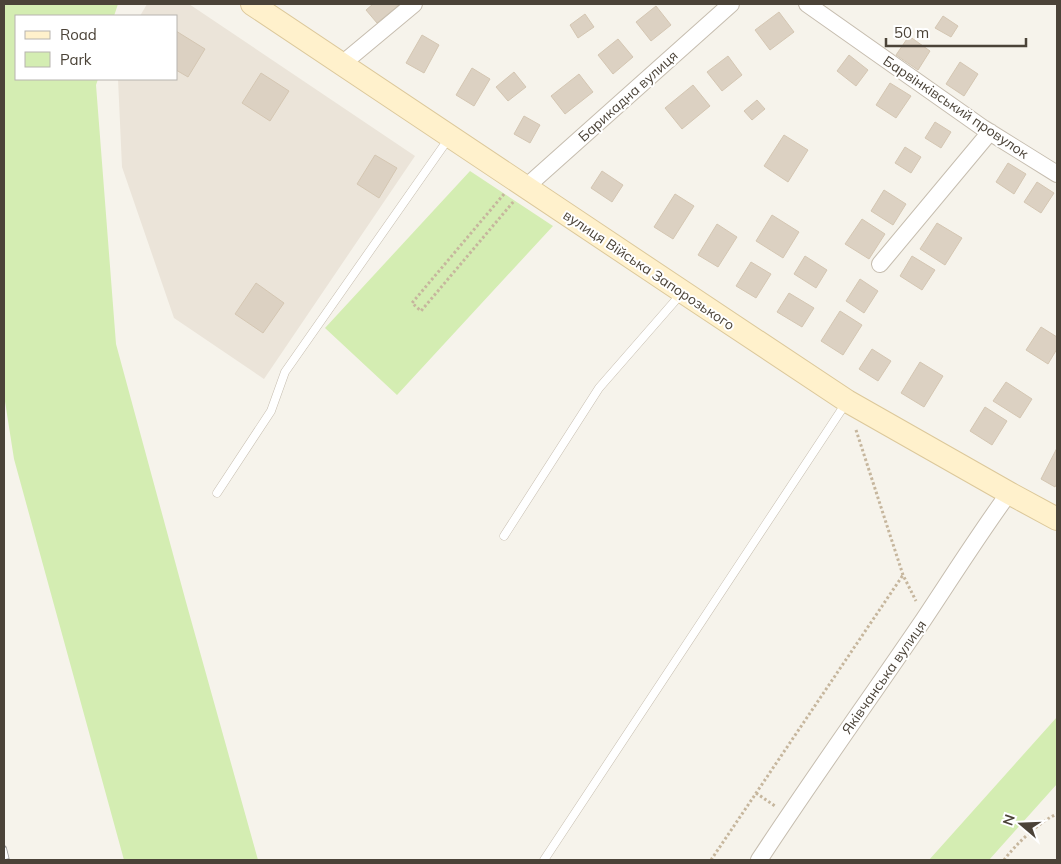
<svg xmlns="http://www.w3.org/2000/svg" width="1061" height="864" viewBox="0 0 1061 864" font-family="Mulish,sans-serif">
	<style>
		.residential { fill: #ebe4d9 }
		.green { fill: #d4edb2 }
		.building { fill: #dcd1c2; stroke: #d4c6b2 }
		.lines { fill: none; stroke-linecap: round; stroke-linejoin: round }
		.lane-casing { stroke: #c6bdaf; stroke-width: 9 }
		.street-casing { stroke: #c6bdaf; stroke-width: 18 }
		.secondary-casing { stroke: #dcc89a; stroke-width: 24 }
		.path { stroke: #c6b69d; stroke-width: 3; stroke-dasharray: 2.5 2.5; stroke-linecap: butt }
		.lane { stroke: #fff; stroke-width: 8 }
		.street { stroke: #fff; stroke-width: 16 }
		.secondary { stroke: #fff1cc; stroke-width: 22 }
		.rail-casing { stroke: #9a9a9a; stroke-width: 5.5 }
		.rail { stroke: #fff; stroke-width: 4; stroke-dasharray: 11; stroke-linecap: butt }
		.labels { text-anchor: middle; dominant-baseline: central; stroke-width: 4; stroke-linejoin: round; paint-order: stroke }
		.street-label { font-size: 14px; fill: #4b4338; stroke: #fff }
	</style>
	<rect width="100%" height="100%" fill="#f6f3eb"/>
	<path class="residential" d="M147,4H189L415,156L264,379L174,318L122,167L118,79H176V16H140Z"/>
	<path class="green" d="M4,4H118L114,16H16V79H98L96,85L116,344L186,602L258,860H124L14,459L4,395Z
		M470,171L553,226L397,395L325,328Z
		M1057,717V784L989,860H929Z"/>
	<path class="building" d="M373,4H397L399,5L377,23L366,10Z
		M656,6L671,25L651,41L636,22Z
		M779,12L794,32L770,50L755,30Z
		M585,14L594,27L578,38L570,25Z
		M943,16L958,26L951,37L935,28Z
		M176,31L205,49L188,77L176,70Z
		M422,35L439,45L424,73L406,63Z
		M909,36L930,51L918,70L896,55Z
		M618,39L633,57L613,74L598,55Z
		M849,55L868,70L856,86L837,71Z
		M728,56L742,75L722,91L707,72Z
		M960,62L978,74L964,96L946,84Z
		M472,68L490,79L474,106L456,95Z
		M514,72L526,87L508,101L496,87Z
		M261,73L289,91L270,121L242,103Z
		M579,74L593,92L565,114L551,96Z
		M890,83L911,96L896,118L876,105Z
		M693,85L710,106L682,129L665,108Z
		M757,100L765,109L752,120L744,111Z
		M524,116L540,125L530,143L514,134Z
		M935,122L951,132L941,148L925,138Z
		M784,135L808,150L788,182L764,166Z
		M905,147L921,157L911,173L895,163Z
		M375,155L397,168L379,198L357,184Z
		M1008,163L1026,174L1014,194L996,182Z
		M602,171L623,185L612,202L591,188Z
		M1037,182L1054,193L1041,213L1024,202Z
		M884,190L906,204L893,225L871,211Z
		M675,194L694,206L673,239L654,227Z
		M772,215L799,232L783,258L756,241Z
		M862,219L885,234L869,259L845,244Z
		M937,223L962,238L945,265L920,249Z
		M717,224L737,237L718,267L698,255Z
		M805,256L827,270L816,288L794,274Z
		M912,256L935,270L922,290L900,276Z
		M751,262L771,274L756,298L736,286Z
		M860,279L878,291L864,313L846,301Z
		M256,283L284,303L263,333L235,314Z
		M789,293L814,308L802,327L777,312Z
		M840,311L862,325L843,355L821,341Z
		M1041,327L1057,337V349L1048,364L1026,350Z
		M872,349L891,361L878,381L859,369Z
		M920,362L943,376L924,407L901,393Z
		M1006,382L1032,399L1020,418L993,401Z
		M985,407L1007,421L992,445L970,431Z
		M1057,448V483L1055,487L1041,479Z"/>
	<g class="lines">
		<g class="lane-casing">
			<path id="lane" d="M217,493L271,411L285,372L449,138
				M504,536L599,388L681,294
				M544,860L846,403"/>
		</g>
		<g class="street-casing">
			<path id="street" d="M807,4L983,128L1057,174
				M342,64L414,4
				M526,187L731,4
				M880,264L990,132
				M759,860C812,779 869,700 924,619C952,577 979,534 1009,493"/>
		</g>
		<g class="secondary-casing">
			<path id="secondary" d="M252,4L683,292L847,401L1009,493L1057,519"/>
		</g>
		<path class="path" d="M504,194L412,303L421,311L514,201
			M856,430L903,575L916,601
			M756,793L775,806
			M711,860L903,575
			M1004,860C1015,845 1040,821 1057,814"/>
		<use href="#lane" class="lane"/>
		<use href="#street" class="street"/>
		<use href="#secondary" class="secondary"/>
		<g class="rail-casing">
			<path id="rail" d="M4,848L7,860"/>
		</g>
		<use href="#rail" class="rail"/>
	</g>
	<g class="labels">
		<g class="street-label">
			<text transform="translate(628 96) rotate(-42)">Барикадна вулиця</text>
			<text transform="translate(956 107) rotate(34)">Барвінківський провулок</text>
			<text transform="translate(649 270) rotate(34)">вулиця Війська Запорозького</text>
			<text transform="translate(884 677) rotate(-55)">Яківчанська вулиця</text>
		</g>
	</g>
	<rect width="1061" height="864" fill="none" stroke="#4b4338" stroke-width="10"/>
	<rect x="15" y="15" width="162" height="65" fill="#ffffff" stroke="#b7b4af"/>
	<rect x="25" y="31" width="25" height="8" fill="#fff1cc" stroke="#b7b4af"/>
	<text x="60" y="40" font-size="15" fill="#4b4338">Road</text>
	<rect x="25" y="52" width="25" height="15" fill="#d4edb2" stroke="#b7b4af"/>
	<text x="60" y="65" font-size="15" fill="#4b4338">Park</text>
	<g transform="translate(1021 824) rotate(289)" stroke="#ffffff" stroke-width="4" paint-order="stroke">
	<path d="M0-4L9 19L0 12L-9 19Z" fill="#4b4338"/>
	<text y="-8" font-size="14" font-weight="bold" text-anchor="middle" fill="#4b4338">N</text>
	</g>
	<path d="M886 38v8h140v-8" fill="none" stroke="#4b4338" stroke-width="2.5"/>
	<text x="894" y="38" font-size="15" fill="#4b4338" stroke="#ffffff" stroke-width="4" paint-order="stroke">50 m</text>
</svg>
